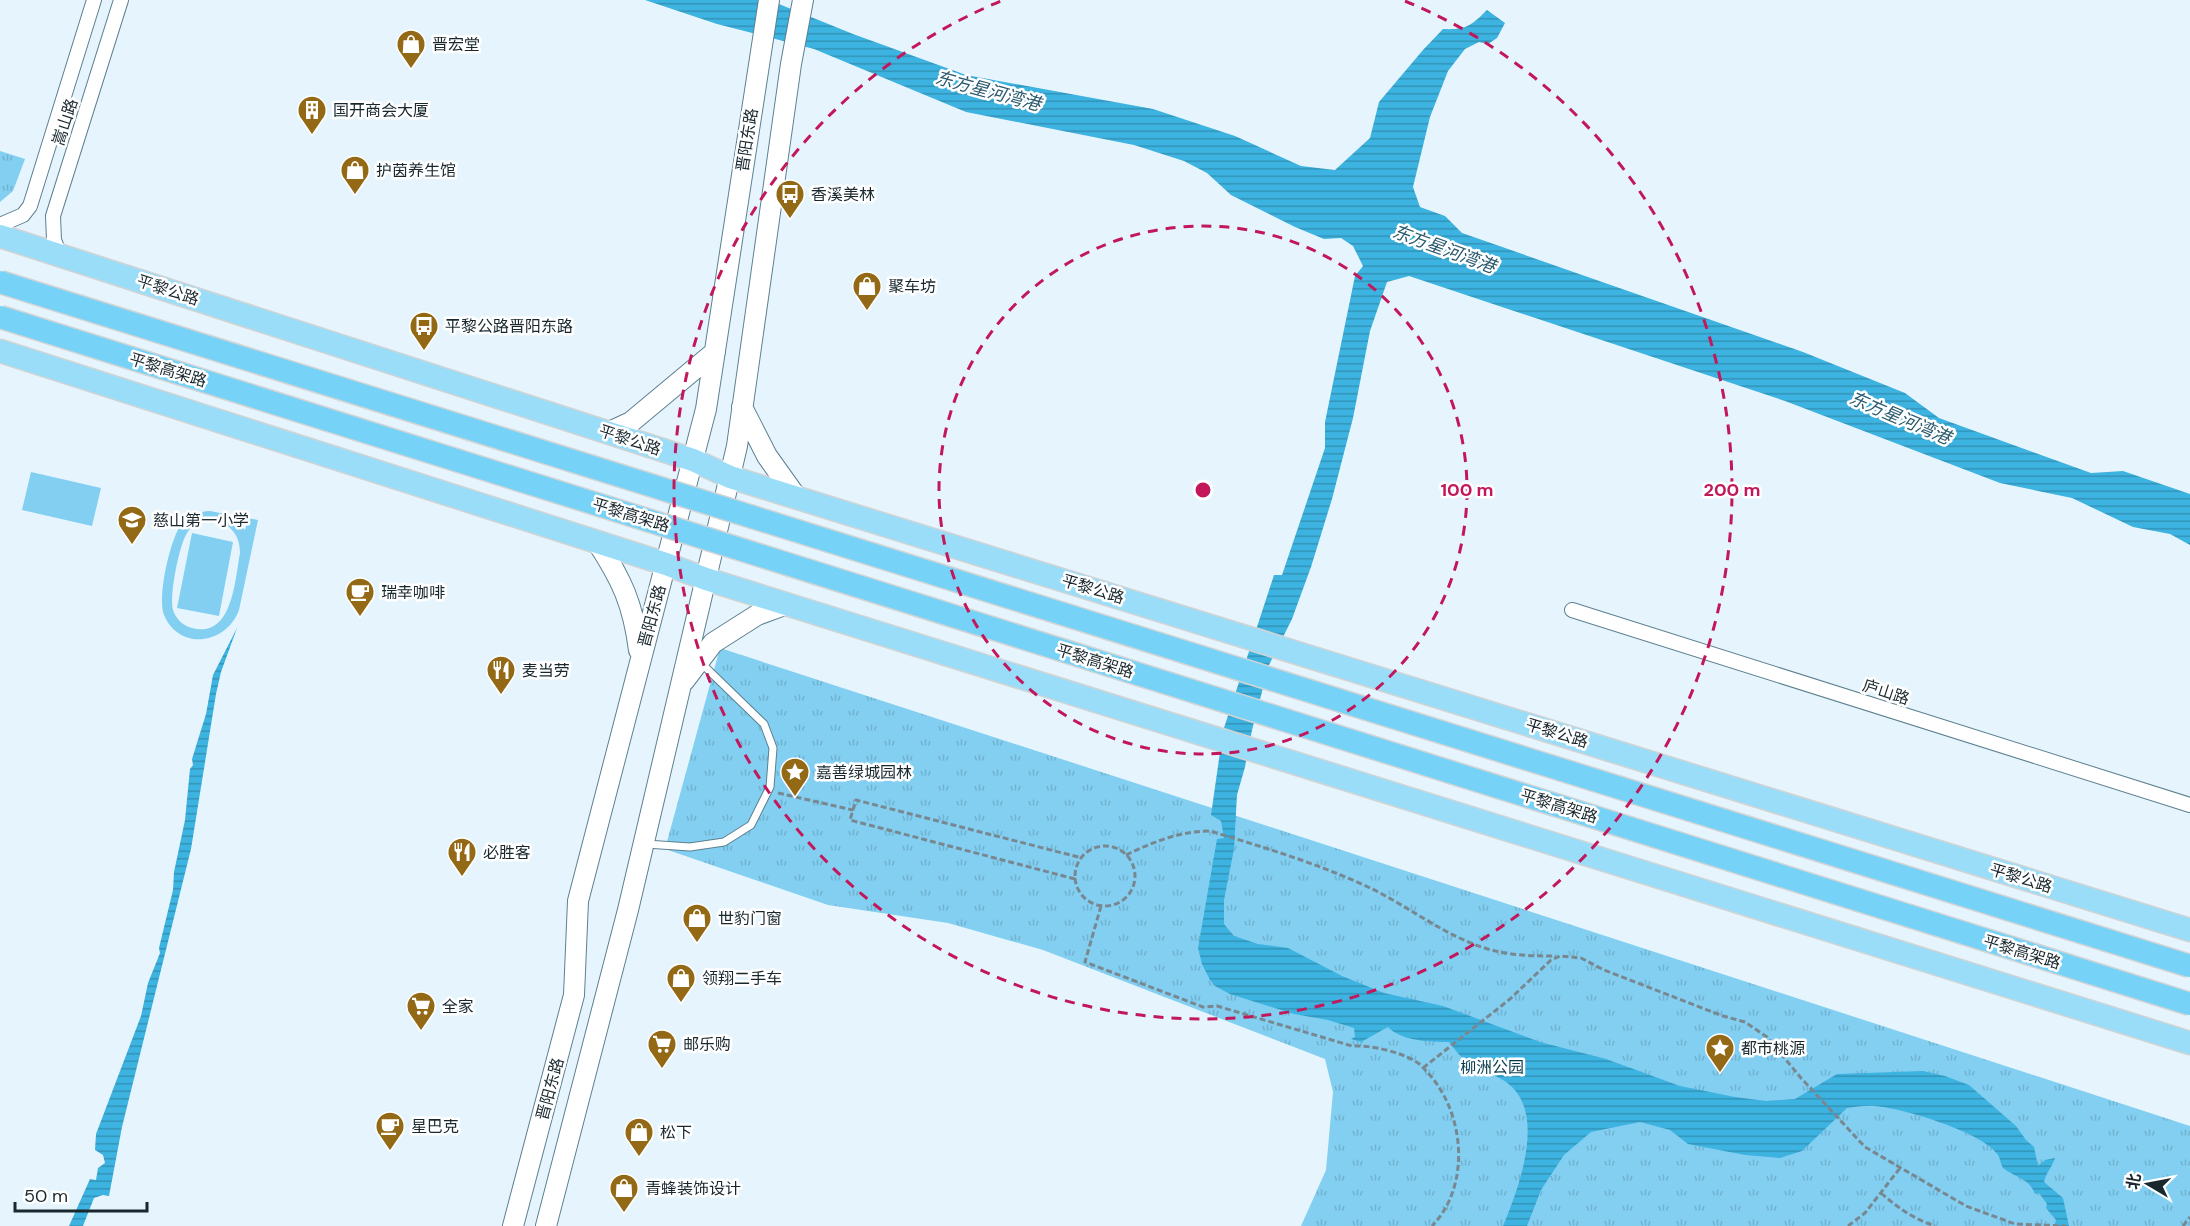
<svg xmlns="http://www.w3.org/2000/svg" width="2190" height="1226" viewBox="0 0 2190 1226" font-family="'DM Sans','Noto Sans SC',sans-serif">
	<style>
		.park { fill: url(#park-tufts) }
		.garden { fill: #82cff1; fill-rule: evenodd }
		.water { fill: url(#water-rules) }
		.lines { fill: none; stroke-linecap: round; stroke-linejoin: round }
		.service-casing { stroke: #5c8091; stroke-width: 9 }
		.minor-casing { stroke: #5c8091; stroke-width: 16 }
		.secondary-casing { stroke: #5c8091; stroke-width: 22 }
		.primary-casing { stroke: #d1d4d5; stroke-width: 25 }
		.path { stroke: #798890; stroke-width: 3; stroke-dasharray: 6 3; stroke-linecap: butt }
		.service { stroke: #fff; stroke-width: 7 }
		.minor { stroke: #fff; stroke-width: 14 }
		.secondary { stroke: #fff; stroke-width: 20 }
		.primary { stroke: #99ddf9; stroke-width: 22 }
		.trunk-bridge-casing { stroke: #d1d4d5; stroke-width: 25; stroke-linecap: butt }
		.trunk-bridge { stroke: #77d2f7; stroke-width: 22 }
		.ring { fill: none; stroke: #c2185b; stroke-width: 3; stroke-dasharray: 10 8 }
		.labels { text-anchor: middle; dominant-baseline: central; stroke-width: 5; stroke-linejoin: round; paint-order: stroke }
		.poi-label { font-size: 16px; fill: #19282f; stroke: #fff; text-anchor: start }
		.street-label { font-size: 16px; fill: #19282f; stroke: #fff }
		.park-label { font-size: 16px; fill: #053a4d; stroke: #fff }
		.water-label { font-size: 18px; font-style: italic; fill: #2b5a6e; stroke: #fff }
		.centre { fill: #c2185b; stroke: #fff; stroke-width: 3 }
		.ring-label { font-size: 18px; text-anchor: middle; font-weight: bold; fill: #c2185b; stroke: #fff; stroke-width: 5; stroke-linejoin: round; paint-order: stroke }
	</style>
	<defs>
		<pattern id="park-tufts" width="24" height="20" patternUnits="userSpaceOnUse" patternTransform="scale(1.5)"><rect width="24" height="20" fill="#82cff1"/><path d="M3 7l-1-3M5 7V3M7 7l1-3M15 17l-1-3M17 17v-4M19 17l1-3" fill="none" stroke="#70b2cf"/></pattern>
		<pattern id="water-rules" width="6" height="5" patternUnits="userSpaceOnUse" patternTransform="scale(1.5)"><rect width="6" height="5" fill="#3db3e1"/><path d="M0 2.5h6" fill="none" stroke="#3292b7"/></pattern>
	</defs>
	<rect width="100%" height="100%" fill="#e6f5fd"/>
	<path class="park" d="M0,151L25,159L13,191L0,202Z
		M720,648L2190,1126V1226H1301L1326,1170L1333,1092L1325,1059L1043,950L948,923L828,905L665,849Z"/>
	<path class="garden" d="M31,472L101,488L92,526L22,510Z
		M210,511L230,515L245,530L248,518L258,520L239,610C226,645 179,651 164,615C157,598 170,539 181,525C188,516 199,511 210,511ZM210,520C229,522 240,534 240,553C235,579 233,639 192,628C183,626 176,619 173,610C169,597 179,545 187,533C192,525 200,521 210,520Z
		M192,533L233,542L219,616L177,608Z"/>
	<path class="water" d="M645,0H769L853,34L966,75L1153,109L1235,136L1301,166L1335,170L1370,138L1379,102L1423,50L1443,29C1466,30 1471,26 1487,10L1505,23L1497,38L1488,44L1479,42L1465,49L1448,71L1430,117L1413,187L1420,207L1445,216L1462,233L1803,352L1905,393L1939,418L2091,473L2123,471L2190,494V545L2170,534L2133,527L2072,498L2000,483L1785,401L1409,276L1387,282L1370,331L1353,418L1332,499L1311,567L1292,619L1269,665L1252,730L1245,767L1237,795L1234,849L1224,900V924L1234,936L1258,944L1288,948L1342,976L1384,993L1443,1006L1540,1042L1606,1059L1680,1086L1735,1097L1766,1101L1795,1099L1837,1074L1923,1071L1945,1076L1969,1085L2016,1126L2026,1140L2034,1147L2038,1166L2045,1160L2055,1158C2052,1167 2046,1173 2044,1182L2063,1198L2069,1226H2054L2056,1220L2046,1208L2047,1204L2039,1193L2035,1194C2030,1179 2015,1177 2003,1168C2001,1164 2000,1158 1998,1155C1983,1132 1902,1108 1875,1106C1866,1105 1856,1107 1847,1108L1802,1151L1780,1158L1745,1155L1688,1144L1670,1130L1640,1122L1591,1132L1564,1155L1541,1190L1527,1226H1503C1518,1190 1545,1119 1512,1087C1501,1076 1485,1073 1472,1065C1462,1059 1456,1051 1449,1042C1431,1042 1401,1041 1388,1027L1361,1042L1351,1039L1355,1037L1354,1028L1328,1020L1294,1014L1230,994L1215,986L1210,980L1202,964L1198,948L1217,839L1224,838L1221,821L1211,815L1223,731L1274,575H1282L1325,448V422L1355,276L1363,266L1353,246L1341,238L1324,239L1295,227L1231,195L1207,173L1184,161L1134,145L966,112L814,49L717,24Z
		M237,628L221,672L216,694L191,849L122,1127L109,1196L103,1195L94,1198L83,1226H69L90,1179L96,1180L98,1168L105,1163L103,1155L95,1150L96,1134L141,1016L148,983L160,953L159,948L173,890L174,872L185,820L190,769L193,765L192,759L206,714L213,675Z"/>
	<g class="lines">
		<g class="service-casing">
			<path id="service" d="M646,844L690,847L724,842L751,825L770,787L773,748L764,724L700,662"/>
		</g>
		<g class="minor-casing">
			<path id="minor" d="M0,225L23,215L30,206L94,0
				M60,255L54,240L53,216L121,0
				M1572,610L2190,805"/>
		</g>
		<g class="secondary-casing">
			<path id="secondary" d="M742,407L767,456L797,498
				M607,433L631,422L715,352
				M597,542C622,580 633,604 639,650
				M684,681L713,643L757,615L787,604
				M513,1226L574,995L578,901L706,409L769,0
				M546,1226L628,910L737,446L791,64L803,0"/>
		</g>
		<g class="primary-casing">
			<path id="primary" d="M0,236L693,460L730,477L2190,930
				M0,351L666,564L706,579L2190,1043"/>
		</g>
		<path class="path" d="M778,793L853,810
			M1075 876a30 30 0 1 1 60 0a30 30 0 1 1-60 0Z
			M1126,855C1153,842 1180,831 1210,831C1263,847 1316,863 1366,886C1412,907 1454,945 1506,953C1522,956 1539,956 1556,956
			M1075,879L850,820L856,800L1082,858
			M1101,906L1085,962L1203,1007L1217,1006L1352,1046C1371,1045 1402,1052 1418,1063C1422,1066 1425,1070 1428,1073C1465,1113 1471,1186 1432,1226
			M1423,1068L1510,999L1551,960L1560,956L1581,958L1604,970L1723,1016L1745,1022L1767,1037L1801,1078L1865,1147L1966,1206L2015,1224L2066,1226
			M1881,1193C1898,1208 1914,1219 1935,1226
			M1848,1226L1865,1213L1900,1168
			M2183,1226L2190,1217"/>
		<use href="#service" class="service"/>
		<use href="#minor" class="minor"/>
		<use href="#secondary" class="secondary"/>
		<use href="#primary" class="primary"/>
		<g class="trunk-bridge-casing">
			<path id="trunk-bridge" d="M0,282L2190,966
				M0,317L2190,1004"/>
		</g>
		<use href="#trunk-bridge" class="trunk-bridge"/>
	</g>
	<g class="ring">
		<circle cx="1203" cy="490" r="264"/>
		<path d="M1405 1A529 529 0 1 1 1001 1"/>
	</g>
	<defs>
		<g id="shop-pin" transform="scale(1.5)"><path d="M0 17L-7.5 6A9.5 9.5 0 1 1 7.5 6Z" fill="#946915" stroke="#fff"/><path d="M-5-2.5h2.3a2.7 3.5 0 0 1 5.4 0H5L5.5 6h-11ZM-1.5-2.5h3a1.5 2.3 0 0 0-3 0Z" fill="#fff"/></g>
		<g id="building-pin" transform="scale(1.5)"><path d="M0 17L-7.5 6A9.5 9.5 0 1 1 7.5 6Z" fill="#946915" stroke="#fff"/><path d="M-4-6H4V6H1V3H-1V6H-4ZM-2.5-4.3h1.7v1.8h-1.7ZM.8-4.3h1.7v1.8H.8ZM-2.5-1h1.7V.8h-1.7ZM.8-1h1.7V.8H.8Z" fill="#fff"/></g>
		<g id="bus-pin" transform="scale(1.5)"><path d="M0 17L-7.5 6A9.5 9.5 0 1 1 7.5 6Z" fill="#946915" stroke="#fff"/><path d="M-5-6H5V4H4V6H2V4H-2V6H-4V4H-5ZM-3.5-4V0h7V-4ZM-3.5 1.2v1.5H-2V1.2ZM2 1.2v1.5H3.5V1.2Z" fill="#fff"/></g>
		<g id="school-pin" transform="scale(1.5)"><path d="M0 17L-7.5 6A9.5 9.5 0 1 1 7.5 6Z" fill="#946915" stroke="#fff"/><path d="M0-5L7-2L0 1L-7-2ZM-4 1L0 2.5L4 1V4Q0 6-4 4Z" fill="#fff"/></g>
		<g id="cafe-pin" transform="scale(1.5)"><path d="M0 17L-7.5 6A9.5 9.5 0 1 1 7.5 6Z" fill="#946915" stroke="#fff"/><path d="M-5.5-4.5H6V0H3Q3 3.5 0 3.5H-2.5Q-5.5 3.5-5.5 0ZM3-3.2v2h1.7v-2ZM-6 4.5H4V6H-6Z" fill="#fff"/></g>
		<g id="restaurant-pin" transform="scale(1.5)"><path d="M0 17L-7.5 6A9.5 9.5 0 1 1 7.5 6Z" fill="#946915" stroke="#fff"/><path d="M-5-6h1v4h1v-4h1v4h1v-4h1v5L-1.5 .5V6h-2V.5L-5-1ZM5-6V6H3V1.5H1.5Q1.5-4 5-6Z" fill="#fff"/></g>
		<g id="sight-pin" transform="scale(1.5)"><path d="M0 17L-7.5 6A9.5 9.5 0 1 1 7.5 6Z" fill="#946915" stroke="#fff"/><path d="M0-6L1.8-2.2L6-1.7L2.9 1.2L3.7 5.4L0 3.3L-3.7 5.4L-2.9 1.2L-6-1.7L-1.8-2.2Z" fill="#fff"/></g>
		<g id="supermarket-pin" transform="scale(1.5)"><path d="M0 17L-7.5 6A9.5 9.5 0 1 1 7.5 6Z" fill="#946915" stroke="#fff"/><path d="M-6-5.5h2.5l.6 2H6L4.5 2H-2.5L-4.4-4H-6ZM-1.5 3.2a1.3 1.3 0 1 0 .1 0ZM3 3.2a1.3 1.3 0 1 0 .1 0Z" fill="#fff"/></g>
	</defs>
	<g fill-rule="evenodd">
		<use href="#shop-pin" x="411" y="44"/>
		<use href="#building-pin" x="312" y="110"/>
		<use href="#shop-pin" x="355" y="170"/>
		<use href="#bus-pin" x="790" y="194"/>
		<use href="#shop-pin" x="867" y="286"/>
		<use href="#bus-pin" x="424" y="326"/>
		<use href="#school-pin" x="132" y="520"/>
		<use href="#cafe-pin" x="360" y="592"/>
		<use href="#restaurant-pin" x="501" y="670"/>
		<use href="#sight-pin" x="795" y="772"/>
		<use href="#restaurant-pin" x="462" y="852"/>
		<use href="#shop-pin" x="697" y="918"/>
		<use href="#shop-pin" x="681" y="978"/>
		<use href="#supermarket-pin" x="421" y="1006"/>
		<use href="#supermarket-pin" x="662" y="1044"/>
		<use href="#sight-pin" x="1720" y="1048"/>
		<use href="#cafe-pin" x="390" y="1126"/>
		<use href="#shop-pin" x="639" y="1132"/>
		<use href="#shop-pin" x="624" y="1188"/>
	</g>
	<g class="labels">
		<g class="poi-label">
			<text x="432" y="44">晋宏堂</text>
			<text x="333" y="110">国开商会大厦</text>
			<text x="376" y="170">护茵养生馆</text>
			<text x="811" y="194">香溪美林</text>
			<text x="888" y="286">聚车坊</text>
			<text x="445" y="326">平黎公路晋阳东路</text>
			<text x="153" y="520">慈山第一小学</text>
			<text x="381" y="592">瑞幸咖啡</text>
			<text x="522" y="670">麦当劳</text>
			<text x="816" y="772">嘉善绿城园林</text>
			<text x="483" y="852">必胜客</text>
			<text x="718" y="918">世豹门窗</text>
			<text x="702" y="978">领翔二手车</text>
			<text x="442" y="1006">全家</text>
			<text x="683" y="1044">邮乐购</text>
			<text x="1741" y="1048">都市桃源</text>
			<text x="411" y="1126">星巴克</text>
			<text x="660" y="1132">松下</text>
			<text x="645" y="1188">青蜂装饰设计</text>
		</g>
		<g class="street-label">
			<text transform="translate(65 122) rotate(-72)">嵩山路</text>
			<text transform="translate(747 140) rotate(-81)">晋阳东路</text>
			<text transform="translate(168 290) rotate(18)">平黎公路</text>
			<text transform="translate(168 370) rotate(17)">平黎高架路</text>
			<text transform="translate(630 440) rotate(18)">平黎公路</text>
			<text transform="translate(631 515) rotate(17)">平黎高架路</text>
			<text transform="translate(1093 589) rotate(17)">平黎公路</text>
			<text transform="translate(652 616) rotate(-75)">晋阳东路</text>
			<text transform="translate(1095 661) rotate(17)">平黎高架路</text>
			<text transform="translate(1886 692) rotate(18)">庐山路</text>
			<text transform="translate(1557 733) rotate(17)">平黎公路</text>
			<text transform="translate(1559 806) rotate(17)">平黎高架路</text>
			<text transform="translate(2021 878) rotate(17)">平黎公路</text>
			<text transform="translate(2022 952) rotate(17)">平黎高架路</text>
			<text transform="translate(550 1089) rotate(-75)">晋阳东路</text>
		</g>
		<g class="park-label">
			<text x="1492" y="1067">柳洲公园</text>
		</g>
		<g class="water-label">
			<text transform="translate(988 91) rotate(15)">东方星河湾港</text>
			<text transform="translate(1444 249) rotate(20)">东方星河湾港</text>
			<text transform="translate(1900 418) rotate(23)">东方星河湾港</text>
		</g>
	</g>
	<circle cx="1203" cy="490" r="9" class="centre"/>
	<g class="ring-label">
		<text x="1467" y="496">100 m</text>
		<text x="1732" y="496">200 m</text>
	</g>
	<g transform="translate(2148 1184) rotate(280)" stroke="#ffffff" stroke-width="4.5" paint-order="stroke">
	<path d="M0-4.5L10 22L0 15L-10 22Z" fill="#19282f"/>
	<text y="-9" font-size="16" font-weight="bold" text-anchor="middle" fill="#19282f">北</text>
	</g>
	<path d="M15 1202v9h132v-9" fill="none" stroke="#19282f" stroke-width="3"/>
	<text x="24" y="1202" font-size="18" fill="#19282f" stroke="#ffffff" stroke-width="4.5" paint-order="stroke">50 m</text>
</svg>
